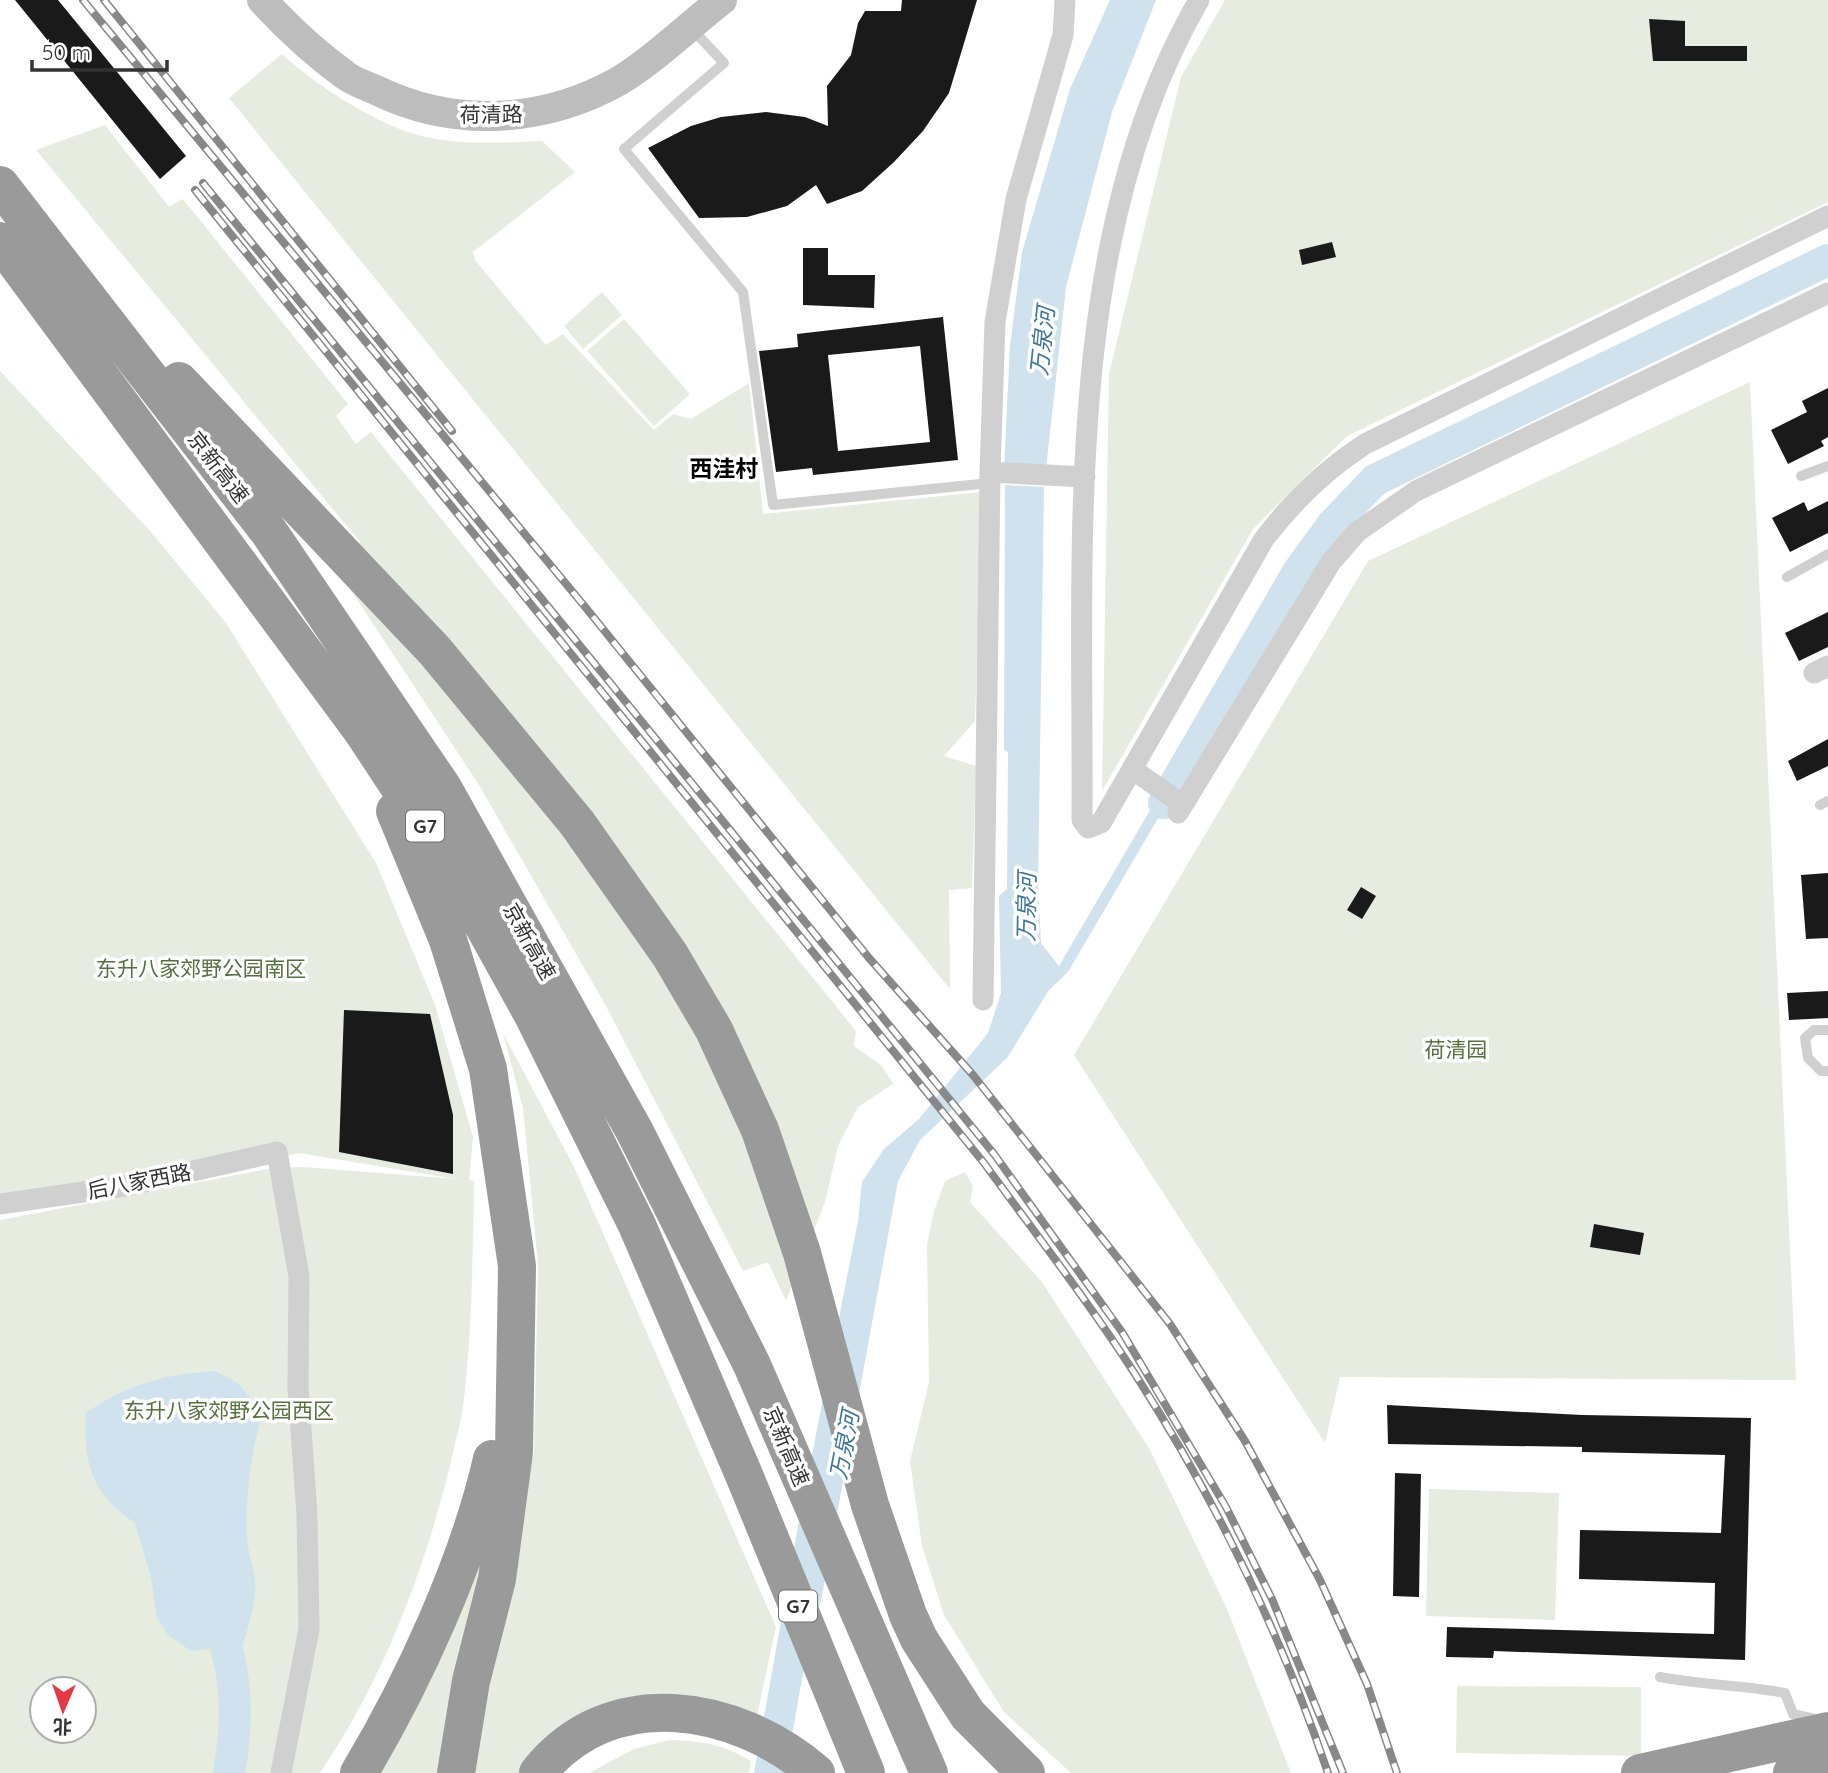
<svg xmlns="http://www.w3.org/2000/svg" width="1828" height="1773" font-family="Quicksand,'Noto Sans SC',sans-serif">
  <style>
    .green { fill: #e6ecdf; fill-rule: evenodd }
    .water { fill: #cfe2ee }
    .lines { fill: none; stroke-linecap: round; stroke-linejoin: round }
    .river { stroke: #cfe2ee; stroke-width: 32 }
    .building { fill: #1a1a1a; fill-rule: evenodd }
    .lane { stroke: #d0d0d0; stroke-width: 10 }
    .street { stroke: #d0d0d0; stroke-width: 21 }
    .secondary { stroke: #bdbdbd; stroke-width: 30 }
    .highway { stroke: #9a9a9a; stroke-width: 38 }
    .rail-casing { stroke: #888; stroke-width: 8 }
    .rail { stroke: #fff; stroke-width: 5; stroke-dasharray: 16; stroke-linecap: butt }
    .labels { text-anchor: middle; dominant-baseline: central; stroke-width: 7; stroke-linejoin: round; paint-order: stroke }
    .shield { fill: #fff; stroke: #707070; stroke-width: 2 }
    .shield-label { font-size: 19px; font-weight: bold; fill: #333 }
    .street-label { font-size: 21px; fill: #333; stroke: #fff }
    .park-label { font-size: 21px; fill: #56703f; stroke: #fff }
    .water-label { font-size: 23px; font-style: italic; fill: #3f7597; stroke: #fff }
    .neighbourhood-label { font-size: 23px; font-weight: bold; fill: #000; stroke: #fff }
  </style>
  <rect width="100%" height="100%" fill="#fff"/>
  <path class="green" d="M1225 0H1828V202L1347 436 1253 529 1102 791 1109 374 1181 77Z
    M282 54C311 82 375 123 414 134 455 146 500 143 542 141L575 172 473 252 475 260 546 345 563 334 654 430 673 414 691 419 749 383 763 514 982 492 975 721 944 756 976 766 972 888 949 890 950 989 229 98Z
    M105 125 169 207 183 199 348 404 336 416 356 444 371 432 856 1031 854 1046 882 1066 893 1084 858 1107 838 1146 825 1202 786 1301 768 1262 743 1271 606 1006 479 785 343 578 360 542 36 150Z
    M602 292 622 315 583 349 564 326Z
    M624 319 690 394 654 426 587 351Z
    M0 371 152 533 226 623 376 863 435 1005 473 1137 469 1180 474 1181C473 1254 472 1327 464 1399 462 1420 455 1441 451 1461 425 1570 383 1680 320 1773H0V1220L273 1168 303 1167 456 1179 299 1153 0 1214ZM42 1689H84V1731H42Z
    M1750 382 1796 1380 1340 1377 1325 1443 1074 1055 1368 561Z
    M503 1033 574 1167 776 1627 755 1725 701 1702 521 1773H371L444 1642 534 1454 538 1264 523 1108Z
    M965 1172 973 1186 970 1202 1042 1282 1150 1450 1227 1609 1291 1773H1071L1004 1712 944 1615 922 1546 910 1461 929 1382 927 1245 934 1211 945 1181Z
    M1429 1489 1559 1493 1555 1620 1426 1616Z
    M1457 1686 1641 1687V1756L1456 1753Z
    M669 1740C701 1741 723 1744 751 1761L749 1773H589L634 1749Z"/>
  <path class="water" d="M1110 0H1156L1112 112 1066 287 1046 469 1004 468 1010 346 1022 252 1070 89Z
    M1005 485 1044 487 1038 887 1041 943 1059 966 1177 764 1187 769 1068 972 1049 990 1007 1058 920 1140 898 1181 823 1591 803 1674 785 1773H754L799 1521 858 1221 862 1182 884 1149 919 1119 988 1033 1001 993 999 896 1007 889 1008 752 1004 750Z
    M215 1371 238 1383 262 1413C251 1454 245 1495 247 1537 248 1552 253 1566 255 1580 257 1602 249 1623 243 1644L191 1651 168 1635 157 1618 151 1578 135 1523C92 1495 83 1463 86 1413 129 1383 163 1375 215 1371Z"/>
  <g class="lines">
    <path class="river" d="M1164 803 1298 572 1333 524 1375 480 1828 260
      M226 1646C238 1693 237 1726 229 1773"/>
  </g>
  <path class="building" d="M15 0H58L186 156 160 179Z
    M902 0H977L949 93 923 131 894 162 862 191 827 204 816 185 787 206 747 217 699 218 648 148 691 126 721 117 766 112 805 117 828 126 827 86 851 55 858 23 865 11H901Z
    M1649 19 1685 21V46H1747V61H1653Z
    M1332 242 1336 257 1302 265 1299 250Z
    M803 248H828V275H875L874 308 803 305Z
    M943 317 958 460 813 475 812 468 776 472 759 351 798 347 797 334ZM920 346 930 442 838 451 828 355Z
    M1828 388V437L1821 441 1824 446 1788 464 1771 430 1807 412 1802 401Z
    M1828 501V533L1790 552 1772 518 1804 502 1808 511Z
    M1828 612V647L1799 661 1785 633Z
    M1828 739V766L1797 781 1788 761Z
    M1828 873V938L1806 939 1801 875Z
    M1361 887 1376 896 1362 919 1347 910Z
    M1828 991V1018L1789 1020 1787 993Z
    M344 1010 430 1014 453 1115V1174L339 1152Z
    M1594 1224 1644 1233 1640 1255 1590 1247Z
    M1387 1405 1582 1415 1751 1418 1745 1660 1494 1651 1493 1658 1446 1657 1447 1627 1714 1634 1715 1583 1579 1579 1580 1530 1721 1533 1725 1455 1582 1452V1447L1388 1444Z
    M1395 1473 1421 1474 1419 1597 1393 1596Z"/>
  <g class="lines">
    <path class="lane" d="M691 28 724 63 624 149 743 292 773 505 990 483
      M1801 476 1828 466
      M1787 577 1828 554
      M1820 805 1828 801
      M1828 1030H1814L1805 1038 1808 1058 1821 1071H1828
      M1660 1677C1701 1685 1743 1685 1785 1693L1793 1714 1815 1719"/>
    <path class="street" d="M1199 0C1060 240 1084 552 1082 820L1088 828 1101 823 1264 539C1293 501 1325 470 1365 444L1828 216
      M990 472 1085 477
      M1814 673 1828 666
      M1132 769 1183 805
      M1178 813 1331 562 1357 532 1416 491 1828 293
      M983 1000 990 472 995 322 1016 199 1063 35 1065 0
      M0 1204 131 1185 277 1152 299 1276 298 1387 307 1515 309 1629 281 1773"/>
    <path class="secondary" d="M262 0C286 26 316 54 345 75 354 82 367 86 378 91 455 128 543 123 617 82 649 64 691 24 722 0"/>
    <path class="highway" d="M0 185 269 532 443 788 635 1132 752 1365 929 1773
      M0 241 363 732 446 858 534 1017 637 1225 744 1475 866 1773
      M179 381 435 651 577 823 670 955 714 1030 760 1130 802 1253 870 1505 908 1615 919 1639 968 1715 1026 1773
      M395 811 448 940 488 1069 517 1266 514 1452 497 1579 471 1681 456 1773
      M359 1773C413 1683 469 1561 492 1459
      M538 1773C610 1682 736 1704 816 1773
      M1640 1773 1828 1731
      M1792 1773 1828 1765"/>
    <defs>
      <path id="rail" d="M83 0 586 608 869 958 973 1075 1170 1324 1245 1441 1320 1580 1367 1684 1397 1773
        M104 0 452 431
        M203 183 994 1154 1122 1332 1226 1507 1272 1599 1343 1773
        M195 190 984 1163C1035 1233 1088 1301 1135 1374 1214 1497 1281 1634 1328 1773"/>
    </defs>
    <use href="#rail" class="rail-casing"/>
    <use href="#rail" class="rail"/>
  </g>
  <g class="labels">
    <g class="shield">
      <rect x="406" y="810.5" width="38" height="31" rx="5"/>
      <rect x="779" y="1590.5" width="38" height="31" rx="5"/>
    </g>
    <g class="shield-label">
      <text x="425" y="826">G7</text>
      <text x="798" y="1606">G7</text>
    </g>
    <g class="street-label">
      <text transform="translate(491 114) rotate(-1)">荷清路</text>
      <text transform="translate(219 467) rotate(52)">京新高速</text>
      <text transform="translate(530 941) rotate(61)">京新高速</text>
      <text transform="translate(139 1181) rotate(-11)">后八家西路</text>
      <text transform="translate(787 1446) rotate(67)">京新高速</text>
    </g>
    <g class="park-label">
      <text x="201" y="968">东升八家郊野公园南区</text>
      <text x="1456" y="1049">荷清园</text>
      <text x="229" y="1410">东升八家郊野公园西区</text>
    </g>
    <g class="water-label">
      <text transform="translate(1042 341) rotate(-84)">万泉河</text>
      <text transform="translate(1026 907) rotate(-89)">万泉河</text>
      <text transform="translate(844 1445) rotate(-79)">万泉河</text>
    </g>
    <g class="neighbourhood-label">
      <text x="724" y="468">西洼村</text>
    </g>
  </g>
  <g transform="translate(63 1710) rotate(182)"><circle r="33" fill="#ffffff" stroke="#adadad" stroke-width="2"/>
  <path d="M0-5L12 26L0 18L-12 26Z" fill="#e63946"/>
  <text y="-10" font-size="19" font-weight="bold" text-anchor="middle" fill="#333333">北</text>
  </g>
  <path d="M32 60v10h135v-10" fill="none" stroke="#333333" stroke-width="3.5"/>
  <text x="42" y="60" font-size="21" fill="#333333" stroke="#ffffff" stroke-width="5" paint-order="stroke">50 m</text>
</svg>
